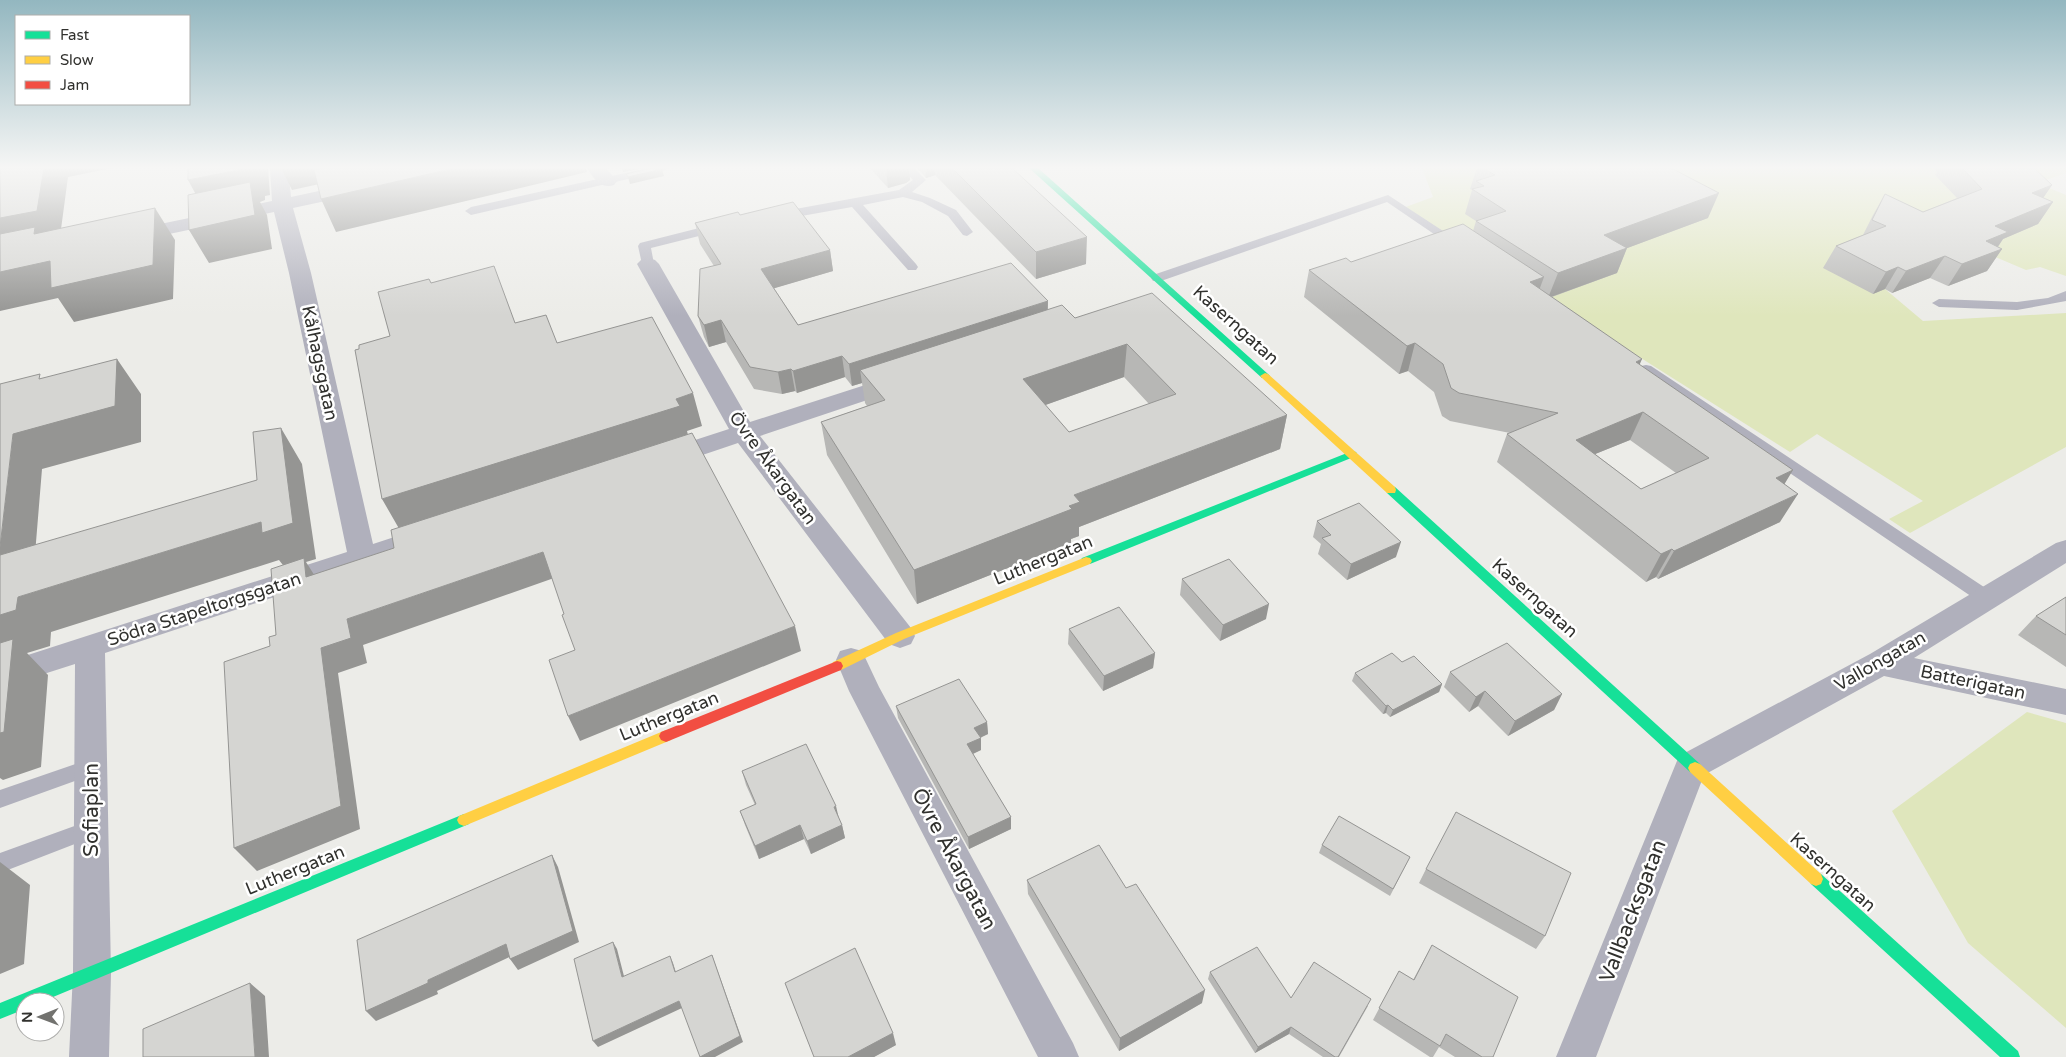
<svg xmlns="http://www.w3.org/2000/svg" width="2066" height="1057" font-family="'Varela Round',sans-serif">
  <style>
    .green { fill: #dfe6bc }
    .lines { fill: none; stroke-linecap: round; stroke-linejoin: round }
    .lane { fill: #b0b0bc; fill-rule: evenodd }
    .street { fill: #b0b0bc; fill-rule: evenodd }
    .fast { fill: #16e098; fill-rule: evenodd }
    .slow { fill: #ffcf43; fill-rule: evenodd }
    .jam { fill: #f24e42; fill-rule: evenodd }
    .wall { fill: #b7b7b5; fill-rule: evenodd }
    .shaded-wall { fill: #959593 }
    .building { fill: #d5d5d2; stroke: #959593; fill-rule: evenodd }
    .labels { text-anchor: middle; dominant-baseline: central; stroke-width: 5; stroke-linejoin: round; paint-order: stroke }
    .street-label { font-size: 18px; fill: #31312e; stroke: #fff }
    .near-street-label { font-size: 21px; fill: #31312e; stroke: #fff }
  </style>
  <rect width="100%" height="100%" fill="#ecece8"/>
  <path class="green" d="M1422 168H2066V173L2037 183 2066 195V276L2040 267 2026 270 1993 256 1981 248 2038 224 1885 289 1923 321 2066 313V447L1910 533 1889 519 1923 501 1817 434 1790 452 1403 208 1433 197Z
    M2027 712 2066 723V1028L1968 943 1892 811Z"/>
  <g class="lines">
    <path class="lane" d="M648 168H669L663 171 471 215 465 211 471 207Z
      M902 168H914L926 180 912 192 930 198 956 210 973 232 967 236 963 235 948 216 922 202 903 197 863 205 916 264 918 267 916 270H908L852 207 779 220 773 216 779 212 899 190 913 180Z
      M1388 195 1463 244 1457 248 1453 247 1387 202 1161 281H1153L1151 278 1153 275Z
      M719 223 725 227 723 230 651 248 654 264 648 268 642 264 638 246 640 243Z
      M2066 291V301L2017 310 1939 307 1932 303 1939 299 2017 302 2048 298Z
      M1646 365 1651 366 1993 593 1996 598 1993 603 1987 604 1981 603 1641 372 1639 369 1641 366Z
      M90 759 97 761 100 767 97 773 0 808V790Z
      M91 820 98 823 101 829 98 835 0 873V853Z"/>
    <path class="street" d="M270 168H288L291 197 356 183 363 185 366 189 363 193 293 208 311 273 373 544 431 525 441 528 445 535 441 542 105 653 111 973 109 1057H69L73 973 75 664 0 688V664L347 552 289 273 274 212 131 242 124 240 121 236 124 232 131 230 272 201Z
      M587 168H606L617 181 614 185C600 189 594 179 587 168Z
      M648 258 655 260 659 264 750 422 890 377 898 375 906 377 910 382 906 387 760 436 911 628 915 636 911 644 900 648 889 644 738 443 664 468 655 465 651 459 655 453 729 429 637 264 641 260Z
      M2066 540V563L1914 658 2066 689V715L1884 676 1704 775 1596 1057H1556L1679 756 1870 654 2056 543Z
      M851 648 862 651 879 687 1073 1043 1079 1057H1038L849 691 836 660 840 651Z"/>
    <path class="fast" d="M1029 168H1038L1268 374 1270 376 1268 378H1262Z
      M1352 451 1356 452 1357 454 1356 456 1090 564H1082L1080 561 1082 558Z
      M1391 486 1395 487 1700 764 1702 768 1700 772 1695 774 1690 772 1387 493 1386 490 1387 487Z
      M464 814 469 816 471 820 469 824 41 1002H25V1009L0 1019V1003Z
      M1816 872 1821 874 2018 1051 2020 1057H2000L1811 884 1809 879 1811 874Z"/>
    <path class="slow" d="M1265 373 1268 374 1395 487 1396 490 1395 493H1387L1262 378 1260 376Z
      M1086 557 1090 558 1092 561 1090 564 904 639 841 670 837 671 833 670 831 666 833 662 896 633Z
      M666 730 671 732 673 736 671 740 469 824 464 826 459 824 457 820 459 816Z
      M1695 762 1700 764 1821 874 1823 879 1821 884 1816 886 1811 884 1690 772 1688 768 1690 764Z"/>
    <path class="jam" d="M837 661 841 662 843 666 841 670 671 740 666 742 661 740 659 736 661 732Z"/>
  </g>
  <path class="wall" d="M870 168H909L910 180 906 183 888 188Z
    M917 168H1012L1086 264 1036 279 935 175 926 178Z
    M1477 168H1671L1708 218 1627 248 1617 273 1552 297 1640 365 1785 484 1780 522 1658 579 1656 577 1646 582 1497 462 1507 434 1510 433 1450 421 1442 416 1434 392 1408 371 1399 374 1304 297 1309 270 1351 262 1473 231 1476 221 1465 214 1472 190 1470 189ZM1630 440 1676 473 1641 489 1595 454Z
    M1936 168H2034L2052 185 2043 198 2053 202 2038 224 2003 239 1998 247 2002 249 1987 271 1948 286 1930 278 1892 293 1885 289 1873 294 1823 268 1836 246 1863 235 1873 215 1885 194 1923 212 1957 198 1935 175 1937 172 1935 169Z
    M740 215 830 250 833 271 774 288 798 325 1048 301V310L1075 318 1287 415 1280 449 1079 527V536L1071 539V543L917 604 827 455 821 422 867 406 865 403 862 383 852 386 845 377 797 393 795 391 782 394 754 389 726 342 709 347 704 337 698 316 714 266 700 244 695 223ZM1124 377 1149 404 1069 432 1045 405Z
    M1317 521 1396 557 1347 580 1318 554 1321 544 1313 537Z
    M1182 579 1266 619 1220 641 1180 595Z
    M2066 597V667L2018 635 2036 616Z
    M1069 629 1155 653 1153 668 1103 691 1068 644Z
    M1402 662 1442 684 1439 692 1390 717 1386 713 1383 714 1352 681 1355 673Z
    M1450 672 1562 694 1554 710 1508 736 1478 706 1469 712 1444 687Z
    M896 706 987 722 988 734 980 738 981 750 973 754 1011 817V829L969 849 898 718Z
    M742 771 839 819 842 825 845 838 811 854 804 839 759 859 745 825 740 811 755 805 746 785Z
    M1322 845 1410 857 1390 896 1319 853Z
    M1426 869 1545 936 1536 949 1419 883Z
    M1027 880 1126 888 1202 1003 1119 1051 1028 894Z
    M1432 945 1493 1057H1455L1439 1047 1433 1057H1430L1373 1020 1399 971 1413 980Z
    M1210 972 1291 998 1368 1006 1339 1057H1323L1289 1034 1255 1053 1208 979Z
    M785 983 896 1045 874 1057H814Z"/>
  <path class="shaded-wall" d="M44 168H112L68 177 59 244 0 256V218Z
    M249 168H268L270 195 265 196V200L260 202 267 215 272 249 209 263 189 230 206 213 188 180Z
    M281 168H419L324 183 292 190Z
    M455 168H586L587 172 336 232 321 199Z
    M622 168H645L623 172Z
    M886 168H909L910 180 906 183 888 188Z
    M925 168H935V175L926 178Z
    M662 169 664 176 630 184 628 177Z
    M2052 185 2037 207 2032 193Z
    M1719 193 1708 218 1606 256 1627 248 1617 273 1548 298 1558 273 1604 235Z
    M2053 202 2038 224 2003 239 1994 252 2002 249 1987 271 1948 286 1962 264 1995 226Z
    M155 208 175 240 173 299 74 322 58 298 0 311V272Z
    M1087 237 1086 264 1036 279V252Z
    M830 250 833 271 765 291 761 269Z
    M1945 256 1930 278 1892 293 1906 271Z
    M1898 267 1885 289 1873 294 1886 272Z
    M1544 277 1534 304 1530 282Z
    M1048 301 1047 322 860 370 862 383 852 386 849 364Z
    M721 320 726 342 709 347 704 325Z
    M1415 343 1408 371 1399 374 1407 346Z
    M1127 344 1124 377 1023 413V379Z
    M842 356 845 377 797 393 793 371Z
    M117 359 141 394V442L42 469 32 591 0 556V547L13 434Z
    M1642 359 1630 387 1636 362Z
    M791 369 795 391 782 394 778 372Z
    M693 393 702 426 687 431 689 439 401 532 382 499Z
    M1643 412 1630 440 1563 467 1576 440Z
    M1287 415 1280 449 1079 527V536L1071 539V543L917 604 914 570 1069 506 1074 495Z
    M281 428 302 464 316 559 306 562 320 584 286 569 279 560 51 632 50 646 27 653 48 675 41 767 3 780 0 778V615L18 597 261 522Z
    M1793 470 1776 498V478Z
    M1798 494 1780 522 1658 579 1674 551Z
    M1401 542 1396 557 1347 580 1351 564Z
    M1672 549 1656 577 1646 582 1661 554Z
    M543 552 554 578 363 645 367 663 338 673 360 829 257 871 234 848 321 648 347 619Z
    M1269 604 1266 619 1220 641 1223 625Z
    M795 626 801 651 580 741 568 716Z
    M1155 653 1153 668 1103 691 1104 676Z
    M1442 684 1439 692 1390 717 1393 710Z
    M1485 691 1478 706 1469 712 1476 697Z
    M1562 694 1554 710 1508 736 1515 721Z
    M1388 705 1386 713 1383 714 1386 706Z
    M987 722 988 734 975 740 974 728Z
    M981 738V750L968 756 967 744Z
    M836 806 839 819 834 807Z
    M1011 817V829L969 849 968 837Z
    M800 825 804 839 759 859 755 846Z
    M842 825 845 838 811 854 807 841Z
    M552 855 558 867 579 942 518 970 510 959Z
    M0 862 30 885 24 964 0 974Z
    M613 942 617 949 626 984 622 977Z
    M506 944 514 955 437 991 438 994 376 1021 366 1011 428 980Z
    M712 955 743 1042 715 1057H700Z
    M670 956 673 963 678 979 675 972Z
    M250 983 265 996 269 1057H255Z
    M1205 990 1202 1003 1119 1051 1120 1038Z
    M679 1001 682 1008 598 1047 593 1041Z
    M1291 1027 1289 1034 1255 1053 1258 1047Z
    M893 1033 896 1045 874 1057H848Z"/>
  <path class="building" d="M0 168H44L37 211 0 218Z
    M188 168H249L188 180Z
    M323 168H455L321 199 314 170Z
    M651 168H662V169L628 177 626 174Z
    M952 168H1012L1087 237 1036 252Z
    M1483 168H1671L1719 193 1604 235 1627 248 1558 273 1476 221 1506 211 1472 189 1484 186 1476 181 1495 175Z
    M1962 168H2034L2052 185 2032 193 2053 202 1995 226 2008 232 1986 241 2002 249 1962 264 1945 256 1906 271 1898 267 1886 272 1836 246 1886 226 1872 220 1885 194 1923 212 1982 189Z
    M250 182 255 215 189 230 188 195Z
    M793 202 830 250 761 269 798 325 1011 263 1048 301 849 364 842 356 793 371 791 369 778 372 750 367 721 320 704 325 698 316 700 269 721 264 695 223 738 212 740 215Z
    M155 208 153 265 51 288 50 261 0 272V234L35 227 34 234Z
    M1463 224 1544 277 1530 282 1642 359 1636 362 1793 470 1776 478 1798 494 1674 551 1672 549 1661 554 1507 434 1558 413 1459 393 1451 388 1443 364 1415 343 1407 346 1309 270 1346 258 1351 262ZM1643 412 1709 458 1641 489 1576 440Z
    M494 266 515 323 546 315 557 343 652 317 693 393 676 399 680 406 382 499 355 350 359 349V345L390 336 378 292 429 279 431 283Z
    M1152 293 1287 415 1074 495 1080 502 1069 506 1072 509 914 570 821 422 885 400 860 370 1062 305 1075 318ZM1127 344 1176 394 1069 432 1023 379Z
    M117 359 115 406 13 434 0 547V384L40 374 39 379Z
    M281 428 293 523 262 533 261 522 18 597 16 610 0 615V555L257 480 253 432Z
    M692 433 795 626 568 716 549 660 575 650 562 615 564 614 543 552 347 619 351 638 321 648 341 806 234 848 224 662 270 646 269 637 276 635 271 569 304 558 306 577 394 548 391 530Z
    M1359 503 1401 542 1351 564 1322 538 1331 535 1317 521Z
    M1229 559 1269 604 1223 625 1182 579Z
    M2066 597V635L2036 616Z
    M1119 607 1155 653 1104 676 1069 629Z
    M13 639 4 732 0 733V643Z
    M1507 643 1562 694 1515 721 1485 691 1476 697 1450 672Z
    M1392 653 1402 662 1414 656 1442 684 1393 710 1388 705 1386 706 1355 673Z
    M959 679 987 722 974 728 981 738 967 744 1011 817 968 837 896 706Z
    M806 744 836 806 834 807 842 825 807 841 800 825 755 846 740 811 756 804 742 771Z
    M1456 812 1571 873 1545 936 1426 869Z
    M1339 816 1410 857 1393 889 1322 845Z
    M1099 845 1126 888 1136 884 1205 990 1120 1038 1027 880Z
    M552 855 573 931 510 959 506 944 428 980V983L366 1011 357 940Z
    M613 942 622 977 670 956 675 972 712 955 740 1036 700 1057 679 1001 593 1041 574 959Z
    M1432 945 1518 997 1493 1057H1482L1446 1034 1440 1046 1379 1008 1399 971 1414 980Z
    M1257 947 1291 998 1314 962 1371 999 1338 1057H1335L1291 1027 1258 1047 1210 972Z
    M855 948 893 1033 848 1057H814L785 983Z
    M250 983 255 1057H143V1029Z"/>
  <linearGradient id="sky" x2="0" y2="1"><stop stop-color="#93b7c0"/><stop offset="0.53" stop-color="#f6f6f5"/><stop offset="1" stop-color="#f6f6f5" stop-opacity="0"/></linearGradient>
  <rect width="2066" height="316" fill="url(#sky)"/>
  <g class="labels">
    <g class="street-label">
      <text transform="translate(1236 325) rotate(42)">Kaserngatan</text>
      <text transform="translate(320 363) rotate(78)">Kålhagsgatan</text>
      <text transform="translate(773 468) rotate(54)">Övre Åkargatan</text>
      <text transform="translate(1043 560) rotate(-22)">Luthergatan</text>
      <text transform="translate(1535 598) rotate(42)">Kaserngatan</text>
      <text transform="translate(204 609) rotate(-18)">Södra Stapeltorgsgatan</text>
      <text transform="translate(1880 661) rotate(-30)">Vallongatan</text>
      <text transform="translate(1973 682) rotate(12)">Batterigatan</text>
      <text transform="translate(669 716) rotate(-22)">Luthergatan</text>
      <text transform="translate(295 870) rotate(-22)">Luthergatan</text>
      <text transform="translate(1833 872) rotate(42)">Kaserngatan</text>
    </g>
    <g class="near-street-label">
      <text transform="translate(91 810) rotate(-90)">Sofiaplan</text>
      <text transform="translate(954 859) rotate(62)">Övre Åkargatan</text>
      <text transform="translate(1633 911) rotate(-69)">Vallbacksgatan</text>
    </g>
  </g>
  <rect x="15" y="15" width="175" height="90" fill="#ffffff" stroke="#adadab"/>
  <rect x="25" y="31" width="25" height="8" fill="#16e098" stroke="#adadab"/>
  <text x="60" y="40" font-size="15" fill="#31312e">Fast</text>
  <rect x="25" y="56" width="25" height="8" fill="#ffcf43" stroke="#adadab"/>
  <text x="60" y="65" font-size="15" fill="#31312e">Slow</text>
  <rect x="25" y="81" width="25" height="8" fill="#f24e42" stroke="#adadab"/>
  <text x="60" y="90" font-size="15" fill="#31312e">Jam</text>
  <g transform="translate(40 1017) rotate(269)"><circle r="24" fill="#ffffff" stroke="#adadab"/>
  <path d="M0-4L9 19L0 12L-9 19Z" fill="#72726f"/>
  <text y="-8" font-size="14" font-weight="bold" text-anchor="middle" fill="#31312e">N</text>
  </g>
</svg>
